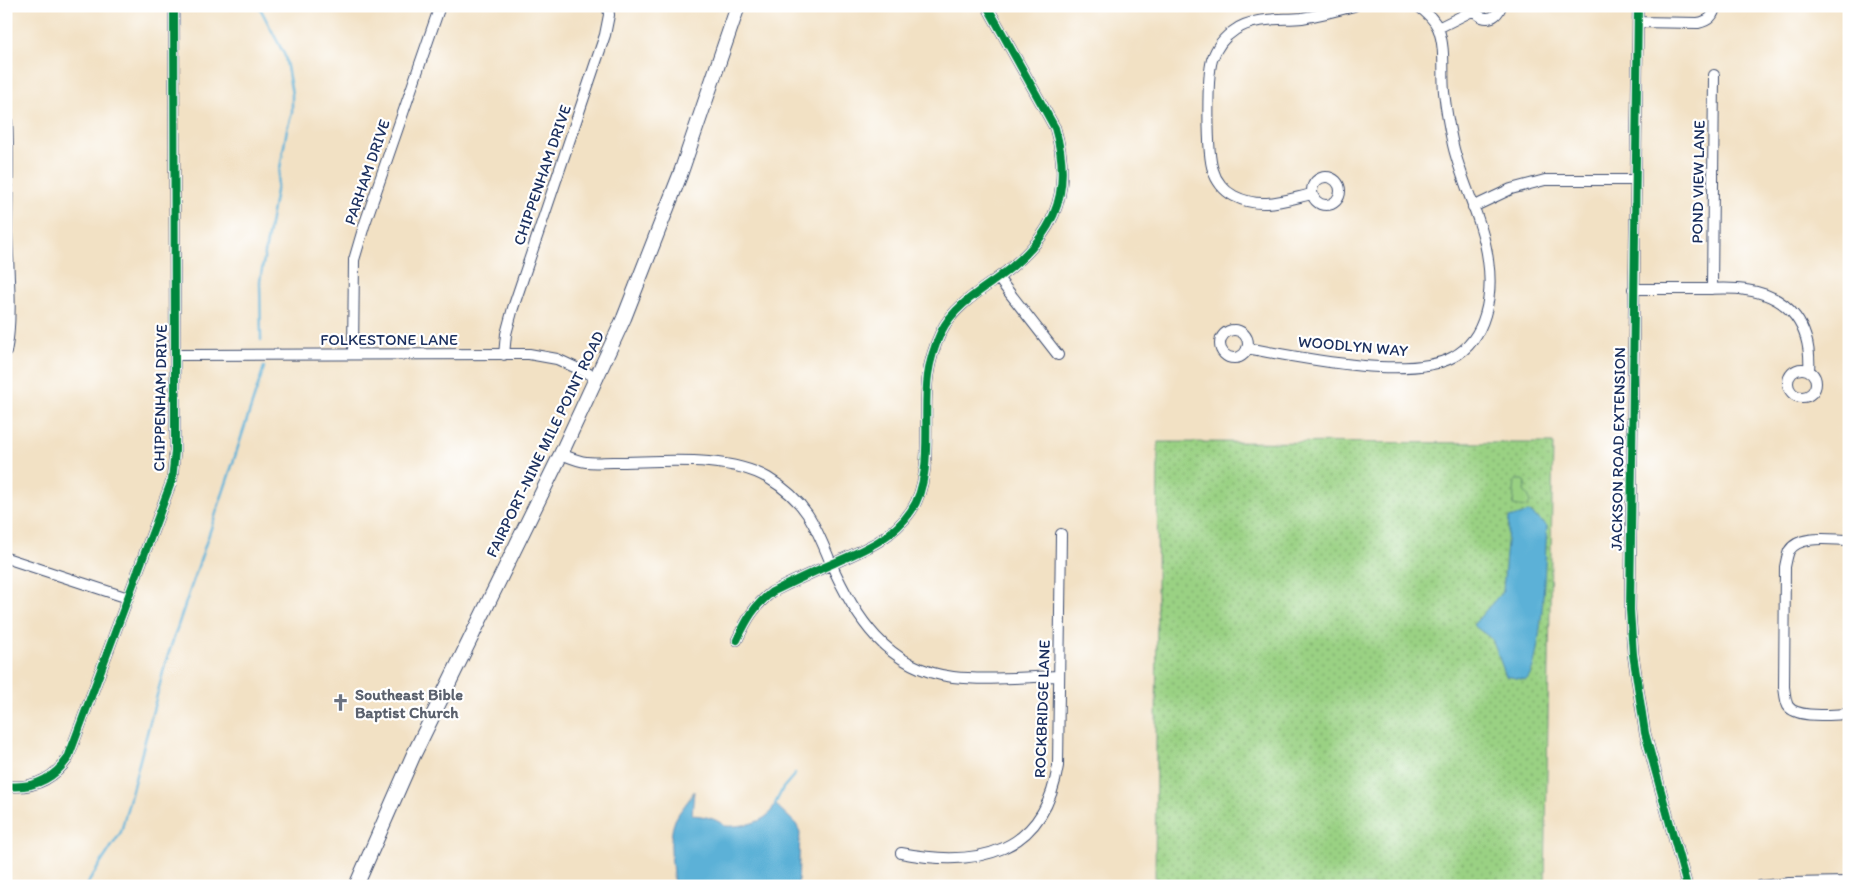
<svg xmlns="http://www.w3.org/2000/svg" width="1855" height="892" font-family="Itim,sans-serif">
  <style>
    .grass { fill: url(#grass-dots); stroke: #5a8070 }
    .pitch { fill: #9ad183; stroke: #5a8070 }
    .water { fill: #5bb1d7; stroke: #3b709a }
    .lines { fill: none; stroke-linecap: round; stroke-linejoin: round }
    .stream { stroke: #5bb1d7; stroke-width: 2.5 }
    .minor-casing { stroke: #3b4a6d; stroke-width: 12 }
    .major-casing { stroke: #3b4a6d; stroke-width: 16 }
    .minor { stroke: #fff; stroke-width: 10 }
    .major { stroke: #fff; stroke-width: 14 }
    .cycleway-casing { stroke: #fff; stroke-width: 11 }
    .cycleway { stroke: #00873e; stroke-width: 8 }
    .labels { text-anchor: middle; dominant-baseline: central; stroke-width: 4.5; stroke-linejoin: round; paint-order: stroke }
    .street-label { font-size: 16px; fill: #1b2f5e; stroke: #fff }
    .worship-label { font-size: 16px; font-weight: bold; fill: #5b616d; stroke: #fff; text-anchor: start }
  </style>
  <defs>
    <pattern id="grass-dots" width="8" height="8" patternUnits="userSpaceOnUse" patternTransform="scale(1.25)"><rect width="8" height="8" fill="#9ad183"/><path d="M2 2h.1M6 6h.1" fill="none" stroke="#7daa6e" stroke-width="1.8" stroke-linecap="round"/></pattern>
  </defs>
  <rect width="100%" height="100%" fill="#fff"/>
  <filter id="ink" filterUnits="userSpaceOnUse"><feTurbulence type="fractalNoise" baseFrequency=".02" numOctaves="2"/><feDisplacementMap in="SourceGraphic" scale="10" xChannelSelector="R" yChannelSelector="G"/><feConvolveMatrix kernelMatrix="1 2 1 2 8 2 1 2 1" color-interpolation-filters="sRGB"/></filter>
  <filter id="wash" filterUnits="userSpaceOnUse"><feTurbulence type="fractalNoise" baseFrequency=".0096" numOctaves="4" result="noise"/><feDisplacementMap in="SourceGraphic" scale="20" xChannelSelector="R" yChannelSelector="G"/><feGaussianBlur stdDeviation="1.12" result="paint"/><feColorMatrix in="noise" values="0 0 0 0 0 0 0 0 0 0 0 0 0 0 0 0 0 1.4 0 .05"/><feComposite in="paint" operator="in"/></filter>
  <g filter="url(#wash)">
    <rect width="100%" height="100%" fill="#f2e1c4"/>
    <path class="grass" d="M1158 442 1553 443 1545 886H1155Z"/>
    <path class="pitch" d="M1515 480H1523L1526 482 1524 491 1529 497 1530 504 1525 507 1513 505Z"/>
    <path class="water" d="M1530 512 1547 526C1545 553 1543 666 1526 680L1506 676 1492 639 1473 625 1503 591 1509 518Z
      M694 791 692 815C704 816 716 818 725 826 738 827 759 824 769 814 771 812 773 807 775 804L796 824 800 832 798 886H674C673 866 667 839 675 820 680 809 689 802 694 791Z"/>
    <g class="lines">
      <path class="stream" d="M259 6 285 56 292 94V113L287 129 260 281 261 340
        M775 804 783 788 795 774
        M86 886 121 832 166 661 228 478 264 367"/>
    </g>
  </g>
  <g filter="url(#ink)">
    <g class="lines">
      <defs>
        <path id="minor" d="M1473 6C1478 22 1496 22 1501 6
          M1638 6 1630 610 1633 654 1645 733 1687 886
          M1638 22 1698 23C1708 21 1714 17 1715 6
          M1438 28 1474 10
          M6 105C10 147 7 190 7 232 8 269 13 317 6 352
          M1312 191a14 14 0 1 1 28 0a14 14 0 1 1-28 0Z
          M1312 194C1285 200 1261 210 1234 196 1224 191 1216 181 1213 170 1207 154 1207 77 1212 60 1216 48 1224 37 1235 30 1253 17 1280 20 1302 18 1319 15 1336 11 1354 6
          M1473 207 1511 189 1545 180H1635
          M998 278 1058 355
          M1633 289C1655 289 1677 289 1699 289 1715 289 1731 287 1746 290 1791 296 1812 328 1809 371
          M1712 289 1714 75
          M1220 344a14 14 0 1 1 28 0a14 14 0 1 1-28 0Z
          M1247 348C1296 357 1410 381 1453 357 1487 339 1493 294 1488 260 1483 220 1462 184 1453 145 1449 127 1446 110 1444 92 1442 72 1446 48 1438 28 1434 19 1426 12 1418 6
          M353 354 354 260 364 226 440 6
          M175 355 529 354 557 359 598 378
          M504 355 506 334 513 308 605 35 609 15 608 6
          M1788 383a14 14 0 1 1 28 0a14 14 0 1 1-28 0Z
          M561 454C569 457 578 461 586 462 595 463 604 462 613 462 660 462 727 454 768 478 805 500 815 524 830 561 854 616 887 669 953 677 987 681 1024 677 1058 676
          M1849 540C1832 540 1799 534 1789 551 1787 556 1786 562 1785 567L1784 687C1785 693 1785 700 1788 706 1797 719 1834 714 1849 714
          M6 558 128 598
          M737 640C747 619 754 606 772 592 792 582 813 572 834 563 863 550 892 539 911 511 935 476 922 417 928 375 930 360 935 345 941 332 952 309 975 294 995 280 1051 240 1075 197 1055 128L987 6
          M6 786C33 789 53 780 68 758L172 480 175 451V355L174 6
          M901 853C978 868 1044 854 1058 766L1061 534
          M1760 886 1789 883 1849 882"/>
        <path id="major" d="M356 886 413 756 561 454 624 318 680 175 738 6"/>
      </defs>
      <use href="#minor" class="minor-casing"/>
      <use href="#major" class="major-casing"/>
      <use href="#minor" class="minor"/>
      <use href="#major" class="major"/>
      <defs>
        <path id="cycleway" d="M1638 6 1630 610 1633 654 1645 733 1687 886
          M737 640C747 619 754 606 772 592 792 582 813 572 834 563 863 550 892 539 911 511 935 476 922 417 928 375 930 360 935 345 941 332 952 309 975 294 995 280 1051 240 1075 197 1055 128L987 6
          M6 786C33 789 53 780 68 758L172 480 175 451V355L174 6"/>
      </defs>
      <use href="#cycleway" class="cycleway-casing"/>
      <use href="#cycleway" class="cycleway"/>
    </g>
  </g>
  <defs>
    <symbol id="church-bare" viewBox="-9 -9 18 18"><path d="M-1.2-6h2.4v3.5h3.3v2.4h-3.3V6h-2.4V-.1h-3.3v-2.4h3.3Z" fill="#6b7280" stroke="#fff" stroke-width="2.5" paint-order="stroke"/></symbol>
  </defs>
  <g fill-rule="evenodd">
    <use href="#church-bare" x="328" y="690" width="25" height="25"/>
  </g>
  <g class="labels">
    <g class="street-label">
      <text transform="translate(367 172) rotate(-71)">PARHAM DRIVE</text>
      <text transform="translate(542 175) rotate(-71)">CHIPPENHAM DRIVE</text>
      <text transform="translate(1698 182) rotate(-89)">POND VIEW LANE</text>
      <text x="389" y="339">FOLKESTONE LANE</text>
      <text transform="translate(1353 346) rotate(5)">WOODLYN WAY</text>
      <text transform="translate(160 398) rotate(-89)">CHIPPENHAM DRIVE</text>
      <text transform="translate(545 444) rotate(-64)">FAIRPORT-NINE MILE POINT ROAD</text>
      <text transform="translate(1618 449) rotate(-89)">JACKSON ROAD EXTENSION</text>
      <text transform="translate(1042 709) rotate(-88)">ROCKBRIDGE LANE</text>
    </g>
    <g class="worship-label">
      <text x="355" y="694">Southeast Bible<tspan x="355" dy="18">Baptist Church</tspan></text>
    </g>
  </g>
  <rect width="1855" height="892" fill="none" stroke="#fff" stroke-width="25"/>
</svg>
